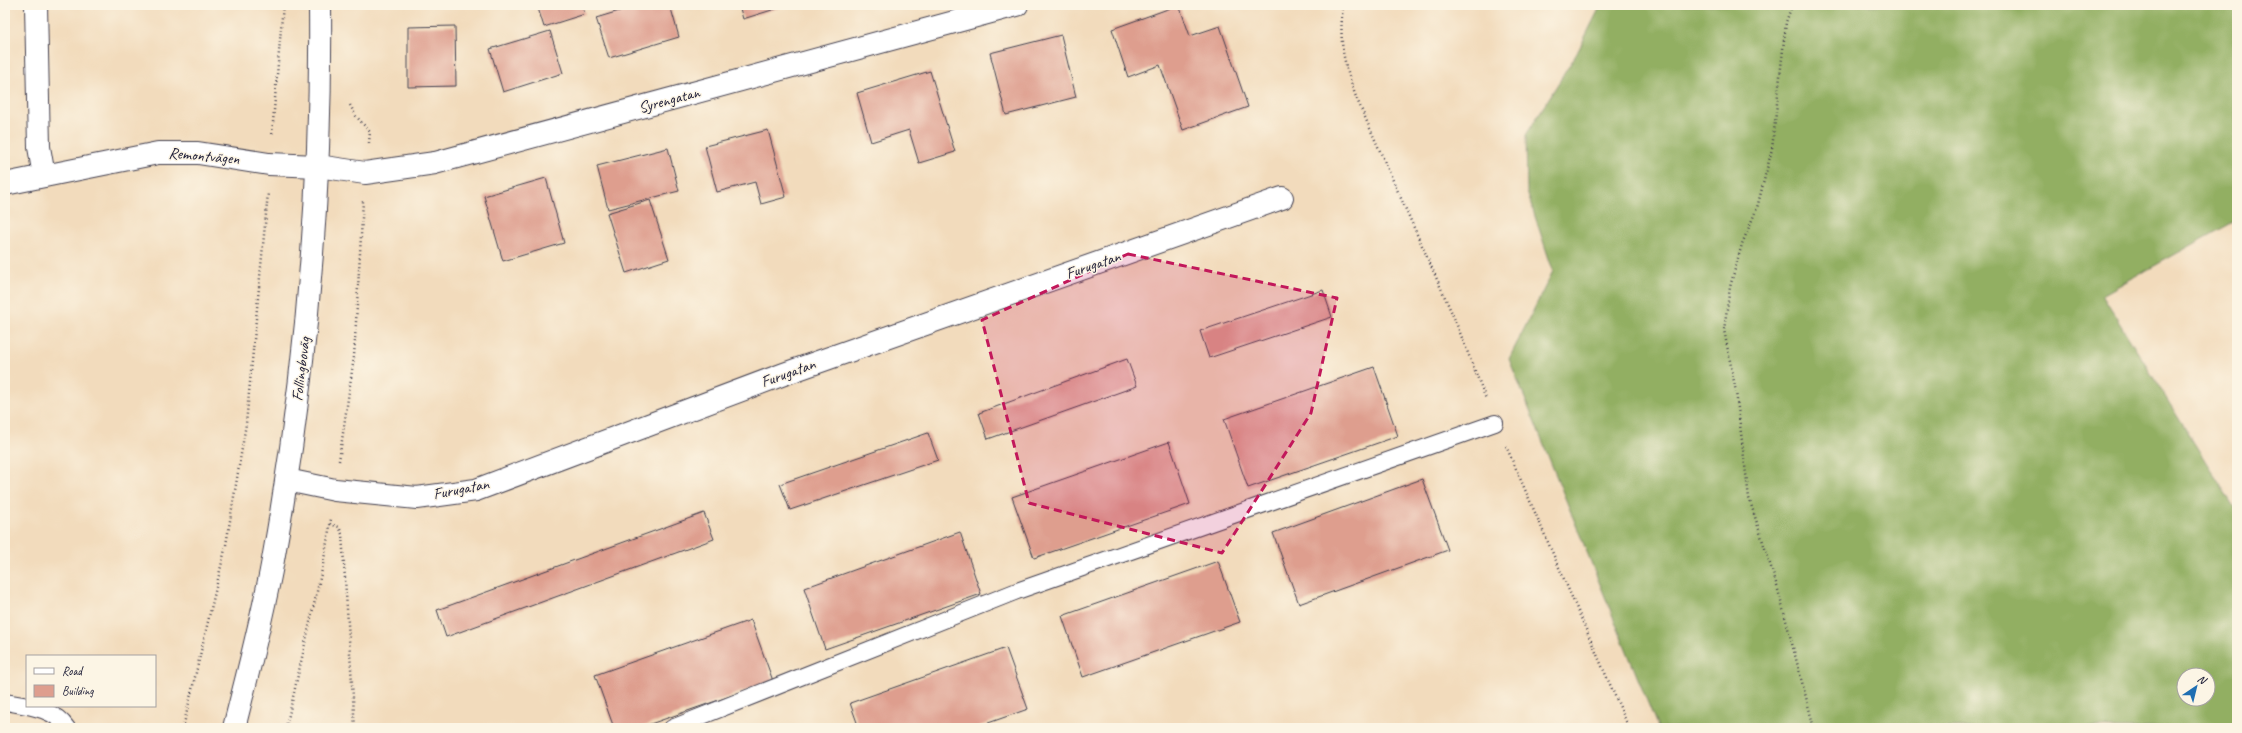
<svg xmlns="http://www.w3.org/2000/svg" width="2242" height="733" font-family="Caveat,sans-serif">
  <style>
    .forest { fill: #92af62; stroke: #5a684e; fill-rule: evenodd }
    .building { fill: #de9e8e }
    .lines { fill: none; stroke-linecap: round; stroke-linejoin: round }
    .service-casing { stroke: #413e4e; stroke-width: 18 }
    .minor-casing { stroke: #413e4e; stroke-width: 24 }
    .secondary-casing { stroke: #413e4e; stroke-width: 24 }
    .path { stroke: #413e4e; stroke-width: 2.5; stroke-dasharray: 1 3; stroke-linecap: butt }
    .service { stroke: #fff; stroke-width: 16 }
    .minor { stroke: #fff; stroke-width: 22 }
    .secondary { stroke: #fff; stroke-width: 22 }
    .marked { fill: #c2185b; fill-opacity: 0.2; stroke: #c2185b; stroke-width: 3; stroke-dasharray: 8 5; stroke-linejoin: round }
    .labels { text-anchor: middle; dominant-baseline: central; stroke-width: 3; stroke-linejoin: round; paint-order: stroke }
    .street-label { font-size: 16px; fill: #22223b; stroke: #fcf5e5 }
  </style>
  <rect width="100%" height="100%" fill="#fcf5e5"/>
  <filter id="ink" filterUnits="userSpaceOnUse"><feTurbulence type="fractalNoise" baseFrequency=".025" numOctaves="2"/><feDisplacementMap in="SourceGraphic" scale="8" xChannelSelector="R" yChannelSelector="G"/><feConvolveMatrix kernelMatrix="1 2 1 2 8 2 1 2 1" color-interpolation-filters="sRGB"/></filter>
  <filter id="wash" filterUnits="userSpaceOnUse"><feTurbulence type="fractalNoise" baseFrequency=".012" numOctaves="4" result="noise"/><feDisplacementMap in="SourceGraphic" scale="16" xChannelSelector="R" yChannelSelector="G"/><feGaussianBlur stdDeviation="0.9" result="paint"/><feColorMatrix in="noise" values="0 0 0 0 0 0 0 0 0 0 0 0 0 0 0 0 0 1.4 0 .05"/><feComposite in="paint" operator="in"/></filter>
  <g filter="url(#wash)">
    <rect width="100%" height="100%" fill="#f2dbbc"/>
    <path class="forest" d="M1601 5H2237V220L2102 295 2237 512V728H1658L1509 359 1553 271 1527 192 1526 135 1577 53ZM2184 675H2208V699H2184Z"/>
    <g id="blocks">
      <path class="building" d="M537 5H582L585 14 544 27Z
        M639 5H670L679 37 609 58 596 18Z
        M739 5H788L743 19Z
        M1179 5 1190 36 1220 26 1248 107 1183 130 1160 65 1128 77 1112 29Z
        M455 26 456 86 408 87V27Z
        M550 31 563 73 503 92 490 49Z
        M1061 35 1076 97 1006 115 990 53Z
        M930 71 955 152 919 163 909 130 871 142 857 93Z
        M768 130 786 197 761 204 755 182 717 192 705 146Z
        M668 148 679 191 608 209 597 166Z
        M546 178 564 243 503 261 484 196Z
        M650 200 669 259 626 273 607 213Z
        M1323 290 1332 317 1209 358 1200 331Z
        M1127 359 1137 386 988 439 979 413Z
        M1374 367 1398 436 1248 488 1224 419Z
        M928 433 938 460 790 510 780 484Z
        M1169 442 1190 504 1034 558 1012 497Z
        M1422 479 1448 550 1299 604 1273 533Z
        M704 513 714 539 446 637 437 610Z
        M960 532 981 594 825 649 804 588Z
        M1218 561 1240 622 1083 677 1062 616Z
        M751 620 773 681 639 728H614L595 675Z
        M1006 648 1028 709 974 728H859L850 703Z"/>
    </g>
  </g>
  <g filter="url(#ink)">
    <use href="#blocks" fill-opacity="0" stroke="#413e4e" stroke-width="1"/>
    <g class="lines">
      <defs>
        <path id="service" d="M5 702C27 706 54 708 67 728
          M672 728 1017 591 1495 423"/>
        <path id="minor" d="M36 5 39 147 44 176
          M5 184 158 153H198L269 164 318 166 365 173 435 163 1017 5
          M287 480 335 490 417 498 476 490 784 374 1282 198"/>
        <path id="secondary" d="M234 728C248 672 263 616 273 560 306 377 322 191 320 5"/>
      </defs>
      <use href="#service" class="service-casing"/>
      <use href="#minor" class="minor-casing"/>
      <use href="#secondary" class="secondary-casing"/>
      <path class="path" d="M1343 5C1339 43 1343 61 1356 97L1455 320 1486 399
        M1792 5 1786 22 1772 149 1757 208 1742 244 1730 287 1724 330 1736 392 1749 498 1777 586 1814 728
        M350 105 356 116 370 132 369 143
        M272 134 283 5
        M1506 446 1629 728
        M339 461 354 357 363 201
        M330 524 339 527 342 534 355 728
        M183 728 226 545 246 424 268 193
        M286 728 323 565 331 519"/>
      <use href="#service" class="service"/>
      <use href="#minor" class="minor"/>
      <use href="#secondary" class="secondary"/>
    </g>
  </g>
  <path class="marked" d="M1128 254 1337 298 1311 413 1222 553 1029 503 982 320Z"/>
  <g class="labels">
    <g class="street-label">
      <text transform="translate(669 100) rotate(-15)">Syrengatan</text>
      <text transform="translate(204 156) rotate(5)">Remontvägen</text>
      <text transform="translate(1093 265) rotate(-19)">Furugatan</text>
      <text transform="translate(301 369) rotate(-83)">Follingboväg</text>
      <text transform="translate(788 373) rotate(-20)">Furugatan</text>
      <text transform="translate(461 489) rotate(-11)">Furugatan</text>
    </g>
  </g>
  <rect width="2242" height="733" fill="none" stroke="#fcf5e5" stroke-width="20"/>
  <rect x="26" y="655" width="130" height="52" fill="#fcf5e5" stroke="#a5a1a1"/>
  <rect x="34" y="668" width="20" height="6" fill="#ffffff" stroke="#a5a1a1"/>
  <text x="62" y="675" font-size="12" fill="#22223b">Road</text>
  <rect x="34" y="685" width="20" height="12" fill="#de9e8e" stroke="#a5a1a1"/>
  <text x="62" y="695" font-size="12" fill="#22223b">Building</text>
  <g transform="translate(2196 687) rotate(35)"><circle r="19" fill="#fcf5e5" stroke="#a5a1a1"/>
  <path d="M0-3L7 15L0 10L-7 15Z" fill="#1f6fb2"/>
  <text y="-6" font-size="11" font-weight="bold" text-anchor="middle" fill="#22223b">N</text>
  </g>
</svg>
